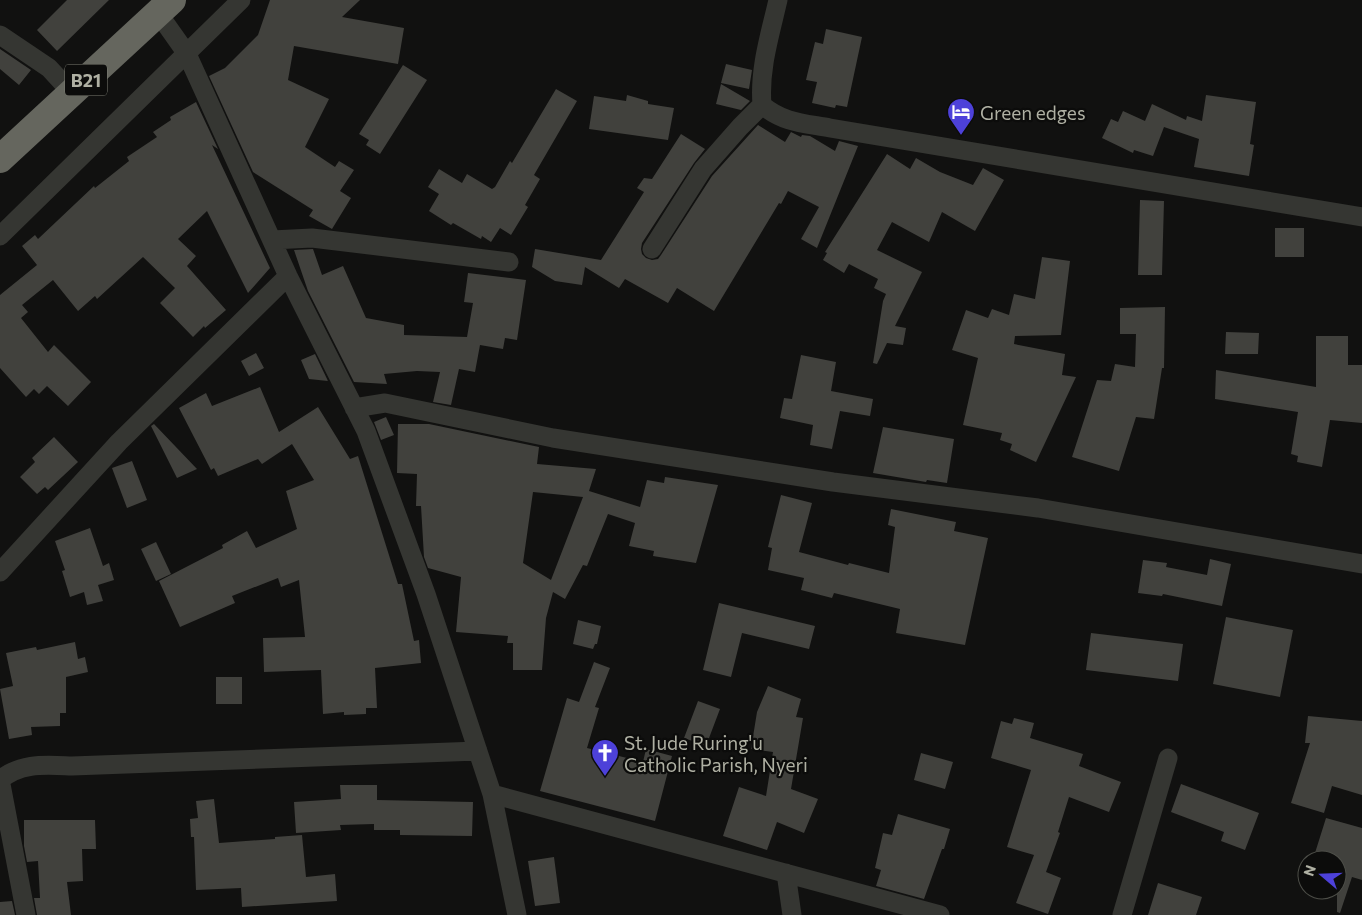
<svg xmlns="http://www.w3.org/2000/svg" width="1362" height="915" font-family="Commissioner,sans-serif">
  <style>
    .building { fill: #41413d; fill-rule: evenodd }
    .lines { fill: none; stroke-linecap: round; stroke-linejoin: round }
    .street { stroke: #353632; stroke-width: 19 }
    .highway { stroke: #65665e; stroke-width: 28 }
    .labels { text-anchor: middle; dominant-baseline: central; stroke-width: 4.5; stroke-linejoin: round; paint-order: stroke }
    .shield { fill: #0c0c0b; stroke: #7e7f75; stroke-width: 1 }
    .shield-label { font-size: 18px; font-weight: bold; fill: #afb0a3 }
    .poi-label { font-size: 19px; fill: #afb0a3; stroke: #0c0c0b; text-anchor: start }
  </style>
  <rect width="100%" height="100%" fill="#111110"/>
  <path class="building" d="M67 0H109L57 51 37 30Z
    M270 0H360L342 17 404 28 398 64 294 46 288 80 329 99 305 147 335 167 339 161 354 170 340 191 351 198 332 229 309 216 313 210 253 172 209 76 225 68 258 35Z
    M826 29 862 37 847 107 836 105 835 108 812 103 817 82 806 80 815 42 823 44Z
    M0 49 31 70 19 85 0 69Z
    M726 64 752 70 749 89 721 83Z
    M403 65 427 80 380 154 366 145 369 140 359 134Z
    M721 84 750 101 741 110 716 104Z
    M556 89 577 101 534 175 540 179 525 205 528 207 511 235 500 228 491 242 482 236 481 239 453 223 451 225 429 211 439 194 428 187 439 169 462 183 467 174 492 189 495 187 510 161 512 163Z
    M627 95 648 101V104L674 108 668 140 589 129 594 96 626 101Z
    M1206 95 1256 102 1250 144 1254 145 1249 176 1194 167 1199 139 1164 127 1153 156 1134 150 1133 153 1102 138 1111 119 1118 122 1123 111 1145 121 1152 104 1186 120 1187 116 1202 121Z
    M196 102 218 149 212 145 270 268 248 293 207 211 178 239 196 256 187 266 226 310 205 328 204 326 193 337 160 303 175 288 143 257 97 299 95 296 78 311 53 280 22 305 28 312 21 318 48 352 54 345 91 382 68 406 47 386 39 394 34 389 26 397 0 368V295L37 265 22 246 35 235 38 239 94 186 95 188 129 161 127 157 157 137 153 132 171 120 170 117Z
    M758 125 785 142 791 132 801 137 802 135 810 136 835 151 839 141 858 146 817 248 801 239 819 207 788 191 781 204 779 203 714 311 677 288 668 303 625 279 619 288 585 267 582 285 555 281 532 267 535 249 601 260 644 192 637 188 644 178 652 179 681 134 705 149 694 163 642 243 641 249 642 254 646 258 652 260 658 259 661 255 712 176Z
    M887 154 910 169 916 158 940 172 973 185 983 168 1004 180 975 231 942 212 929 242 892 222 877 250 922 272 895 326 906 328 903 345 887 343 877 364 873 363 883 301 886 294 874 288 878 279 849 264 844 273 823 260 827 253 825 252Z
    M1140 200 1164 201 1162 275H1138Z
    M1275 228H1304V257H1275Z
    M313 249 322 275 343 266 366 318 404 325V335L467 337 473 303 464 302 468 273 526 280 517 340 505 338 503 349 480 345 475 372 459 369 451 405 433 402 440 372 417 371 384 374 387 384 354 382 308 291 294 250Z
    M1042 257 1070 261 1061 335 1015 336 1014 344 1065 354 1062 375 1076 377 1036 462 1010 450 1012 444 1000 440 1002 433 963 425 978 358 952 350 966 310 988 318 992 309 1009 315 1014 294 1035 299Z
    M1165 307 1164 368H1162L1154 419 1136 417 1119 471 1072 457 1097 380 1111 381 1115 364 1135 367 1136 334H1120V308Z
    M1226 332 1259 333 1258 354H1225Z
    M1316 336H1348V365H1362V423L1330 420 1322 467 1297 462 1298 456 1291 454 1298 412 1215 399 1216 370 1316 387Z
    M256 353 264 368 249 376 241 361Z
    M315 354 328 381 309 379 301 360Z
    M801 355 836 362 831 391 873 399 870 416 840 411 832 449 810 445 813 425 780 418 784 398 792 399Z
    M260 387 279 432 318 407 350 459 358 456 398 584H402L414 641 419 640 421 663 375 668 377 708H366V714L344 715V712L323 714 321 670 264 672 263 638 305 637 299 580 281 587 278 578 232 596 235 603 180 627 159 581 223 548 222 545 247 531 256 548 297 529 286 491 314 480 292 444 262 464 258 459 218 476 214 468 211 470 179 408 206 393 212 406Z
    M386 417 394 435 381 440 374 422Z
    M154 424 197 469 177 478 151 426Z
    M398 424H429L539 447 537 464 596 469 589 491 640 507 647 480 664 483 665 477 718 485 696 563 653 556 654 551 629 546 635 523 608 514 587 566 583 565 565 599 553 592 546 618 542 670H513V643H507L508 636 456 632 461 577 428 568 424 557 421 506H416L417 474 397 473ZM533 492 583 497 551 580 523 563Z
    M883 427 954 439 947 483 927 480 926 482 873 473Z
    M54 437 78 462 48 490 45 487 37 494 20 477 35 462 32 458Z
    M132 461 147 500 127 508 112 468Z
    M781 495 812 503 799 552 848 565 849 563 889 573 895 527 888 525 891 509 956 522 954 531 988 538 965 645 896 633 900 609 834 593 832 598 801 590 804 578 768 570 772 548 768 547Z
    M90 528 103 566 109 563 114 580 98 585 103 601 87 605 84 592 70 597 62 571 65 570 55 541Z
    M156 542 171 574 156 581 141 549Z
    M1210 559 1231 564 1222 606 1163 594 1162 596 1138 593 1143 560 1167 563 1166 567 1207 575Z
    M719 603 815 626 809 649 742 633 731 677 703 670Z
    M1226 617 1293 630 1280 697 1213 684Z
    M578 620 601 626 597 644H595L593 649 573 644Z
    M1091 633 1183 644 1178 681 1086 670Z
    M75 642 78 659 85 657 88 672 66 677V713H60V726L31 727 32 735 9 739 0 689 13 686 6 653 36 647 37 650Z
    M594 662 610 668 595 707 599 708 587 748 643 762 646 749 672 756 655 821 540 791 567 698 579 702Z
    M216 677H242V704H216Z
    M768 686 801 699 796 717 803 718 791 789 818 799 804 833 777 822 767 850 723 836 739 787 766 796 773 752 751 749 757 712Z
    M698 701 720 709 706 746 684 738Z
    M1308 716 1362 721V795L1332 786 1324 813 1291 803 1310 743H1305Z
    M1014 718 1034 723 1030 738 1083 754 1079 766 1121 782 1109 812 1069 797 1058 832 1060 833 1046 872 1061 878 1048 914 1016 903 1034 855 1007 847 1031 770 991 758 1001 721 1012 724Z
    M921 753 953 762 945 789 914 780Z
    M1181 784 1259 813 1245 850 1221 841 1224 832 1171 812Z
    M340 785H377V800L473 802 472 836 400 835V830H374V824L340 825 341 830 296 833 294 802 341 799Z
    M214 799 219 843 275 839V837L302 835 306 877 335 874 337 901 242 907 241 888 196 890 194 837H191L190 819 198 818 196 801Z
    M898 814 950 829 944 849H942L924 899 876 886 881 870 875 868 883 833 892 835Z
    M1326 818 1362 828V880L1352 877 1340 913 1337 912V860L1315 853Z
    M24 820H95L96 849H82L83 881 67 882 71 915H37L34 898H40L38 861 27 862 24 846Z
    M554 857 560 903 535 906 528 861Z
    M1158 883 1202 897 1196 915H1148Z
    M12 901 15 915H0V902Z"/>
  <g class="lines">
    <path class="street" d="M778 0C770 35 759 69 762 105 784 123 803 123 830 128L1362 217
      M158 13 187 54 288 276 366 431 426 594 492 794 517 915
      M0 35 49 68 72 93
      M0 236 241 0
      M272 240 312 238 509 262
      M652 249 703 169 740 127 762 105
      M354 408 385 403 553 438 833 482 1038 508 1362 564
      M0 572 119 442 288 276
      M0 779 26 915
      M0 780C21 762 46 765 72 766L478 751
      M492 794 940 915
      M786 873 792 915
      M1122 915 1168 758"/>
    <path class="highway" d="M0 159 172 0"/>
  </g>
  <defs>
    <symbol id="hotel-pin" viewBox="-11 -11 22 30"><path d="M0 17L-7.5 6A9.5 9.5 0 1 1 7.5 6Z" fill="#4d41d9" stroke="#0c0c0b"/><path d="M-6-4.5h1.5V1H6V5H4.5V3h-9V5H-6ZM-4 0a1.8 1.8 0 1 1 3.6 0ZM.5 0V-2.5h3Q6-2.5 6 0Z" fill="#fff"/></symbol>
    <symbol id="church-pin" viewBox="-11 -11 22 30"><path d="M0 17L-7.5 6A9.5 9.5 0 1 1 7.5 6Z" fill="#4d41d9" stroke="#0c0c0b"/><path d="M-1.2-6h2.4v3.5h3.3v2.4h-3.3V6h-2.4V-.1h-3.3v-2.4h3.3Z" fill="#fff"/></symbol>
  </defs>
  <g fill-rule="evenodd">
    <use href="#hotel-pin" x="945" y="96" width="32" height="43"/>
    <use href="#church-pin" x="589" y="737" width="32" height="43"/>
  </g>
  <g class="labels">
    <rect class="shield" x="65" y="64.5" width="42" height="31" rx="4"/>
    <g class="shield-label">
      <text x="86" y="80">B21</text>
    </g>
    <g class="poi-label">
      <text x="980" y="112">Green edges</text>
      <text x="624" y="742">St. Jude Ruring'u<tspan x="624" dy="22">Catholic Parish, Nyeri</tspan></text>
    </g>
  </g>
  <g transform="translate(1322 875) rotate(289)"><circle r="24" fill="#0c0c0b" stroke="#4d4e48"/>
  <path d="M0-4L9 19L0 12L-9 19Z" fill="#4d41d9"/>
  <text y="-8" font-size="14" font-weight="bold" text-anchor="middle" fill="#afb0a3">N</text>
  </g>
</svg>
